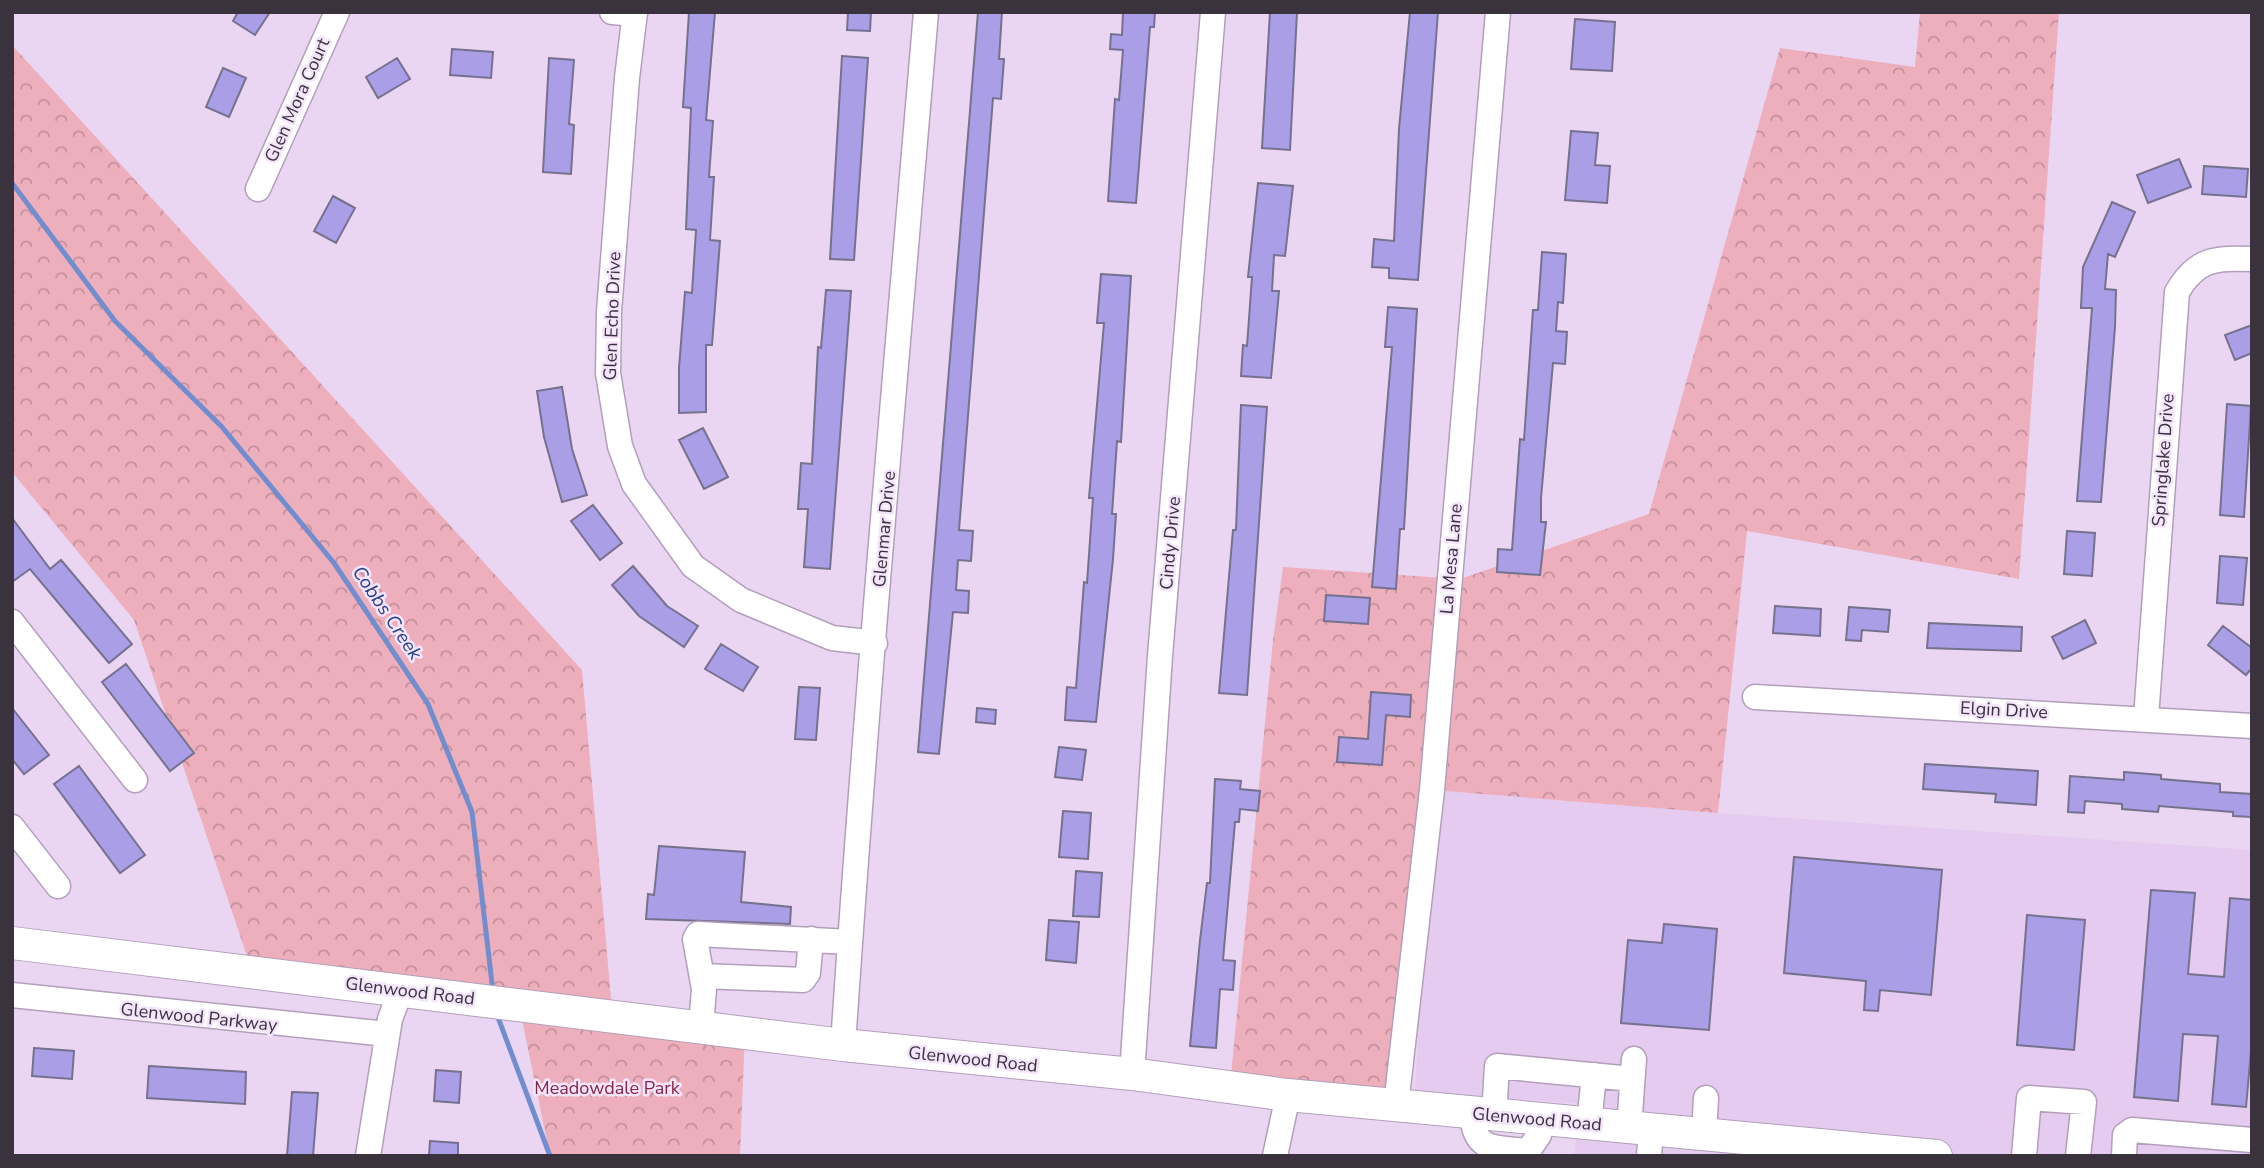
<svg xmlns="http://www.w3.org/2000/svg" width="2264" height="1168" font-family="'Nunito Sans',sans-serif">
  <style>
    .built { fill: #e4cbef }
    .forest { fill: url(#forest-crowns) }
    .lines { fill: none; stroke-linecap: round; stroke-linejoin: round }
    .stream { stroke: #728dce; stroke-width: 5 }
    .building { fill: #aa9fe7; stroke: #75718e; stroke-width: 2 }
    .minor-casing { stroke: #b29fbb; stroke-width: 27 }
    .major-casing { stroke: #b29fbb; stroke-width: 34 }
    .minor { stroke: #fff; stroke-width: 24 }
    .major { stroke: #fff; stroke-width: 32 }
    .labels { text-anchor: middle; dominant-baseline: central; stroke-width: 5; stroke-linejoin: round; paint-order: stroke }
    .street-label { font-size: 18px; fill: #3a323d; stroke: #f5e5fc }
    .park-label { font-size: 18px; fill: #852544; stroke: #f5e5fc }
    .water-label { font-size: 19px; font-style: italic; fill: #223d8a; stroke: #f5e5fc }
  </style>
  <defs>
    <pattern id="forest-crowns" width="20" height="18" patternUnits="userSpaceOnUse" patternTransform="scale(1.75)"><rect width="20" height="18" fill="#eeafbc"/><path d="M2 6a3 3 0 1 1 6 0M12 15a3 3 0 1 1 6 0" fill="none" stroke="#c28f9a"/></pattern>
  </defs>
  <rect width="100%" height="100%" fill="#ead6f3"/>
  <path class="built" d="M1432 790 1718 813 2252 850V1156H1574L1580 1104 1415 1091Z"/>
  <path class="forest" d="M1920 12H2059L2019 579 1747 531 1718 813 1432 790 1393 1098 1231 1075 1273 640 1283 567 1460 579 1649 514 1780 48 1915 67Z
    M12 45 582 670 613 1021 745 1033 740 1156H550L520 1010 254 977 134 620 12 472Z"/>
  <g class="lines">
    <path class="stream" d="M12 183 115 321 222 427 334 563 428 704 472 812 493 992
      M496 1012 550 1156"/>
  </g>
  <path class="building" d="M238 12H270L255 35 233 21Z
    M689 12H715L706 120 713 121 709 177H714L710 240 720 241 712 345H706V412L679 413V368L685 292 692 293 696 230 686 229 691 108 683 107Z
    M848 12H871L870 31 847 30Z
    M978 12H1002L999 59H1004L1001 99 993 98 959 530 973 531 971 561 958 560 956 590 969 591 968 613 953 612 939 754 918 752Z
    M1123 12H1155L1154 27H1150L1136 203 1108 201 1115 99 1119 100 1123 50 1110 49 1111 34 1122 35Z
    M1270 12H1297L1290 150 1262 148Z
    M1410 12H1438L1418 280 1389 278V268L1372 267 1374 239 1394 241 1399 129Z
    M1575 19 1615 22 1612 71 1571 69Z
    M452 49 493 52 491 78 450 75Z
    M842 56 868 58 854 260 830 259Z
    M397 58 410 79 378 98 366 77Z
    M549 58 574 60 569 124 574 125 571 174 543 172Z
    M223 68 246 78 229 117 206 107Z
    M1571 131 1598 133 1595 165 1610 166 1607 203 1565 200Z
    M2179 159 2191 187 2148 203 2137 175Z
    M2204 166 2248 169 2246 197 2202 194Z
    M1258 183 1293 186 1285 256 1274 255 1272 291H1279L1271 378 1241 376 1243 345 1247 346 1252 277H1248Z
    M333 196 355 208 336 243 314 231Z
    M2112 202 2135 212 2115 257 2108 254 2105 289 2116 290 2115 327 2101 502 2077 501 2092 308H2081L2083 267Z
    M1542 252 1566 254 1563 303 1558 302 1556 331 1567 332 1565 364 1553 363 1541 498V522H1546L1540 575 1497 572 1498 549 1512 550 1520 439 1524 440 1533 310H1538Z
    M1101 274 1131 276 1121 442 1117 441 1112 514H1116L1113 559 1096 722 1065 720 1067 687 1076 688 1084 582 1087 583 1093 498H1089L1104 323H1097Z
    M826 290 851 291 830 569 804 567 808 509H798L801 463 812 464 818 347 821 348Z
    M1388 307 1417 309 1404 529H1400L1396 589 1372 587 1392 347H1385Z
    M2252 325V353L2235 360 2225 335Z
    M562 387 572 449 587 495 562 502 544 437 537 391Z
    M2227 404 2251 406 2244 517 2220 515Z
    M1241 405 1267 407 1247 695 1219 693 1233 530H1236Z
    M703 428 728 477 704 489 679 440Z
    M593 505 622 543 600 560 571 521Z
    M12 518 50 569 61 560 132 644 109 663 30 569 12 582Z
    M2067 531 2095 533 2092 576 2064 574Z
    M2220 556 2247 558 2243 605 2217 603Z
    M633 566 667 606 698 626 684 647 639 616 612 585Z
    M1326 595 1370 598 1368 624 1324 621Z
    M1775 606 1821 609 1820 636 1773 633Z
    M1849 607 1890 610 1888 632 1862 630 1861 641 1846 640Z
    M2085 620 2096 643 2063 659 2052 637Z
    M1929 623 2022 627 2021 651 1927 648Z
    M2223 626 2252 648V668L2246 675 2208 645Z
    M721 644 758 667 743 691 705 669Z
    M126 664 194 753 170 771 102 682Z
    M799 687 820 688 816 740 795 739Z
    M1371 692 1411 695 1410 717 1386 715 1382 765 1337 762 1339 737 1368 739Z
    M12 708 49 755 24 774 12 759Z
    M977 708 996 710 995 724 976 722Z
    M1059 747 1086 750 1082 780 1055 777Z
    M1925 764 2038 771 2036 805 1995 802 1996 794 1923 789Z
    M79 766 145 855 120 873 54 784Z
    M2124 772 2161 775V779L2220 784V792L2252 794V817L2233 816V812L2159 806 2158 812 2122 809V804L2085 801 2084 813 2068 812 2070 776 2124 780Z
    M1215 779 1241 781 1240 789 1260 791 1258 811 1240 809 1239 822H1235L1223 960 1235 961 1233 990 1220 989 1216 1048 1190 1046 1200 940 1207 883H1210Z
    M1063 811 1091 813 1088 859 1059 857Z
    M659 846 745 852 741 902 791 907 790 924 646 919 648 894 654 895Z
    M1794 857 1942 870 1931 995 1880 990 1878 1011 1864 1010 1866 981 1784 973Z
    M1076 871 1102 873 1099 917 1073 916Z
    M2151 890 2195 893 2188 974 2224 977 2230 898 2252 900V1040L2246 1107 2212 1104 2218 1036 2183 1034 2178 1101 2134 1097Z
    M2027 915 2085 920 2074 1050 2017 1045Z
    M1049 920 1079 922 1076 963 1046 960Z
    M1664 924 1717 929 1709 1030 1621 1023 1628 940 1662 943Z
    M34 1048 74 1051 72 1079 32 1076Z
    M149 1066 246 1072 245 1104 147 1098Z
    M436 1070 461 1072 459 1103 434 1101Z
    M292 1092 318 1093 313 1156H287Z
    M430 1141 458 1143V1156H429Z"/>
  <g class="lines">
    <defs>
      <path id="minor" d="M612 12 635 14
        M635 12 627 78 609 312 608 373 620 446 634 484 693 566 741 600 832 638 875 643
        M258 189 337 12
        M12 622 135 780
        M1755 697 2252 726
        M2146 718 2177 292C2197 258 2215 258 2252 259
        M12 827 58 886
        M703 976 803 980 808 973 811 939
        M12 995 387 1034
        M701 1027 704 989 695 939 698 934 850 942
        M843 1045C866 700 897 356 926 12
        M1132 1074 1160 656 1213 12
        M1396 1105 1432 790 1498 12
        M1472 1113C1474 1153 1495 1147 1528 1151L1539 1135 1541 1119
        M1494 1115 1497 1066 1632 1079
        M1589 1124 1594 1075
        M1629 1128 1634 1059
        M1704 1134 1706 1098
        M368 1156 390 1019 401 990
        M1275 1156 1288 1095
        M1649 1156 1651 1130
        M2024 1156 2029 1098 2084 1102 2078 1156
        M2124 1156 2125 1135 2132 1130 2252 1140"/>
      <path id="major" d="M12 943 843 1045 1132 1074 1288 1095 1936 1156"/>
    </defs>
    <use href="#minor" class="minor-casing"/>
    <use href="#major" class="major-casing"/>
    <use href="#minor" class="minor"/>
    <use href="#major" class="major"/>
  </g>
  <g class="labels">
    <g class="street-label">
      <text transform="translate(297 100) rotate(-66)">Glen Mora Court</text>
      <text transform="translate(612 316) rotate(-88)">Glen Echo Drive</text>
      <text transform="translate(2163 460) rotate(-86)">Springlake Drive</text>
      <text transform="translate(884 529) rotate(-85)">Glenmar Drive</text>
      <text transform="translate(1170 543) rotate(-85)">Cindy Drive</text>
      <text transform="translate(1451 559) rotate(-85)">La Mesa Lane</text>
      <text transform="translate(2004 710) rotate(3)">Elgin Drive</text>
      <text transform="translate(410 991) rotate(7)">Glenwood Road</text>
      <text transform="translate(199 1017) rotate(6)">Glenwood Parkway</text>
      <text transform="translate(973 1059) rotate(6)">Glenwood Road</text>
      <text transform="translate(1537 1119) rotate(5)">Glenwood Road</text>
    </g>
    <g class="park-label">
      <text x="607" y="1088">Meadowdale Park</text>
    </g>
    <g class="water-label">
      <text transform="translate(387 613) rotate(56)">Cobbs Creek</text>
    </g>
  </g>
  <rect width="2264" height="1168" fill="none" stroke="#3a323d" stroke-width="28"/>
</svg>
